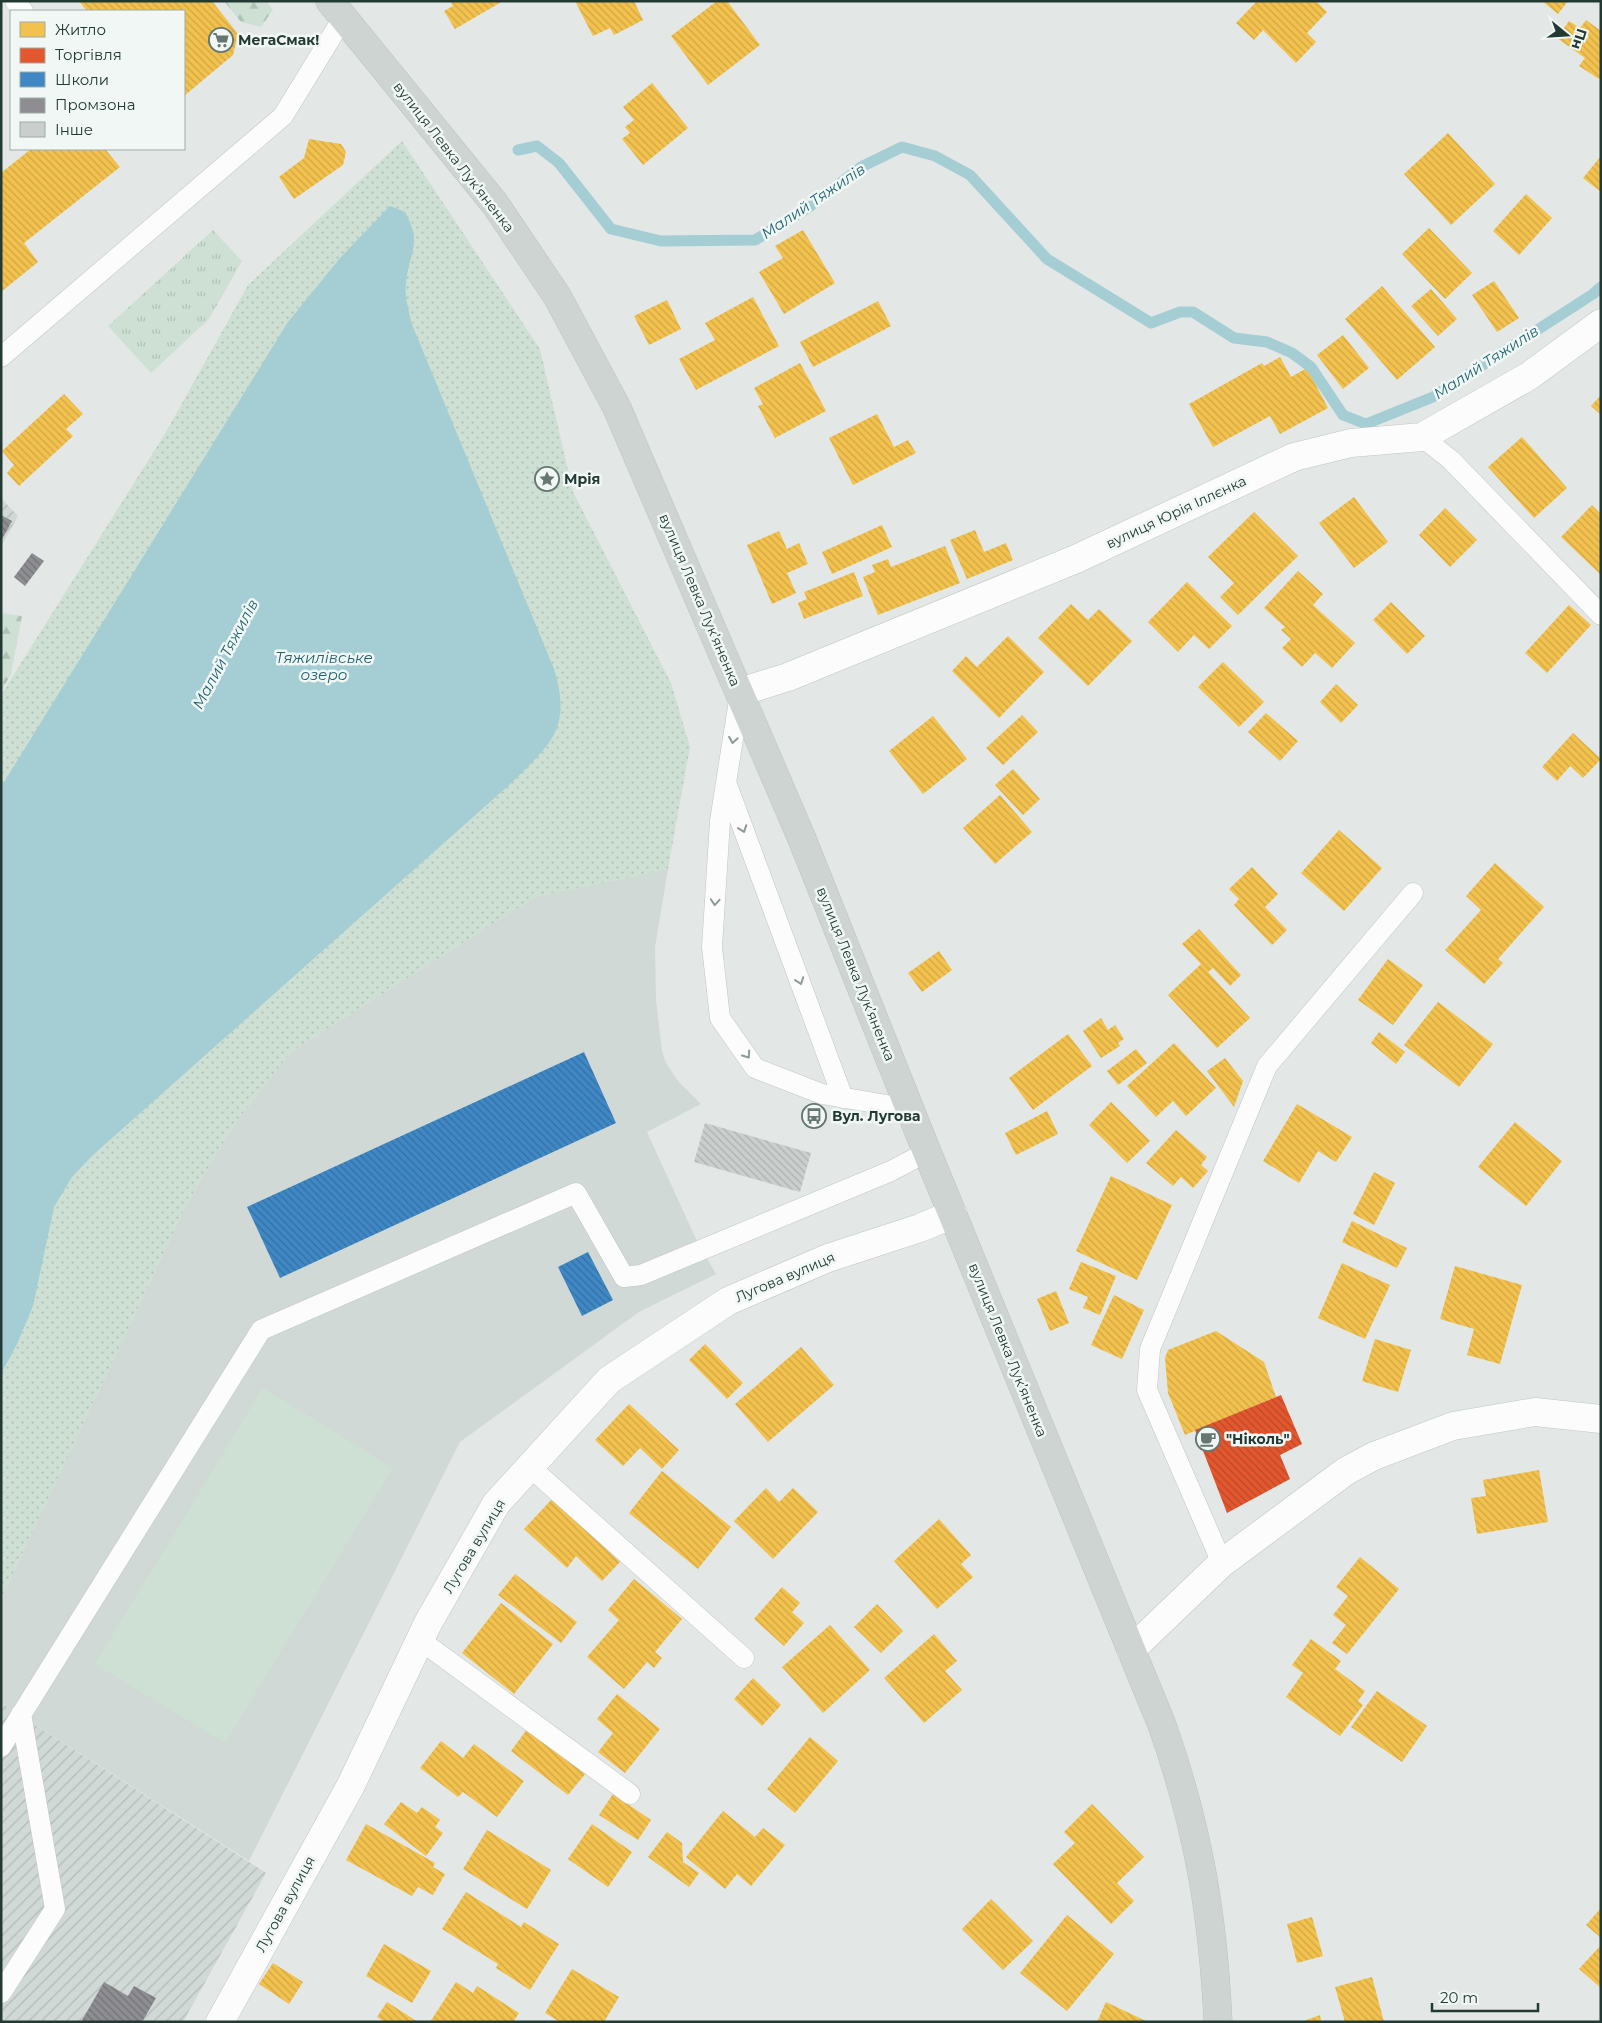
<svg xmlns="http://www.w3.org/2000/svg" width="1602" height="2023" font-family="Montserrat,sans-serif">
  <style>
    .built { fill: #d1d9d6 }
    .industrial { fill: url(#industrial-furrows) }
    .grass { fill: url(#grass-dots) }
    .forest { fill: url(#forest-firs) }
    .park { fill: url(#park-tufts) }
    .pitch { fill: #cde0d3 }
    .water { fill: #a5cdd4 }
    .homes { fill: url(#homes-back-hatch) }
    .shops { fill: url(#shops-back-hatch) }
    .schools { fill: url(#schools-back-hatch) }
    .industry { fill: url(#industry-back-hatch) }
    .lines { fill: none; stroke-linecap: round; stroke-linejoin: round }
    .stream { stroke: #a5cdd4; stroke-width: 11 }
    .building { fill: url(#building-back-hatch) }
    .lane-casing { stroke: #c0c5c3; stroke-width: 21 }
    .street-casing { stroke: #c0c5c3; stroke-width: 29 }
    .primary-casing { stroke: #bcc4c2; stroke-width: 29 }
    .lane { stroke: #fbfcfb; stroke-width: 20 }
    .street { stroke: #fbfcfb; stroke-width: 28 }
    .primary { stroke: #ced4d2; stroke-width: 28 }
    .oneway { stroke: #8e9b97 }
    .labels { text-anchor: middle; dominant-baseline: central; stroke-width: 5; stroke-linejoin: round; paint-order: stroke }
    .poi-label { font-size: 14px; font-weight: bold; fill: #223a33; stroke: #f1f7f4; text-anchor: start }
    .street-label { font-size: 14px; fill: #223a33; stroke: #f1f7f4 }
    .water-label { font-size: 15px; font-style: italic; fill: #206472; stroke: #f1f7f4 }
  </style>
  <defs>
    <pattern id="industrial-furrows" width="10" height="10" patternUnits="userSpaceOnUse" patternTransform="scale(1.25)"><rect width="10" height="10" fill="#d1d9d6"/><path d="M-1 1l2-2M0 10L10 0M9 11l2-2" fill="none" stroke="#b3bbb8"/></pattern>
    <pattern id="grass-dots" width="8" height="8" patternUnits="userSpaceOnUse" patternTransform="scale(1.25)"><rect width="8" height="8" fill="#cde0d3"/><path d="M2 2h.1M6 6h.1" fill="none" stroke="#b0c1b6" stroke-width="1.8" stroke-linecap="round"/></pattern>
    <pattern id="forest-firs" width="22" height="20" patternUnits="userSpaceOnUse" patternTransform="scale(1.25)"><rect width="22" height="20" fill="#cde0d3"/><path d="M5 1l3.5 6h-7zM16 11l3.5 6h-7z" fill="#b0c1b6"/></pattern>
    <pattern id="park-tufts" width="24" height="20" patternUnits="userSpaceOnUse" patternTransform="scale(1.25)"><rect width="24" height="20" fill="#cde0d3"/><path d="M3 7l-1-3M5 7V3M7 7l1-3M15 17l-1-3M17 17v-4M19 17l1-3" fill="none" stroke="#b0c1b6"/></pattern>
    <pattern id="homes-back-hatch" width="6" height="6" patternUnits="userSpaceOnUse" patternTransform="scale(1.25)"><rect width="6" height="6" fill="#f2c14e"/><path d="M-1 5l2 2M0 0l6 6M5-1l2 2" fill="none" stroke="#cfa745"/></pattern>
    <pattern id="shops-back-hatch" width="6" height="6" patternUnits="userSpaceOnUse" patternTransform="scale(1.25)"><rect width="6" height="6" fill="#e4572e"/><path d="M-1 5l2 2M0 0l6 6M5-1l2 2" fill="none" stroke="#b84928"/></pattern>
    <pattern id="schools-back-hatch" width="6" height="6" patternUnits="userSpaceOnUse" patternTransform="scale(1.25)"><rect width="6" height="6" fill="#3f88c5"/><path d="M-1 5l2 2M0 0l6 6M5-1l2 2" fill="none" stroke="#3470a1"/></pattern>
    <pattern id="industry-back-hatch" width="6" height="6" patternUnits="userSpaceOnUse" patternTransform="scale(1.25)"><rect width="6" height="6" fill="#8d8d92"/><path d="M-1 5l2 2M0 0l6 6M5-1l2 2" fill="none" stroke="#737478"/></pattern>
    <pattern id="building-back-hatch" width="6" height="6" patternUnits="userSpaceOnUse" patternTransform="scale(1.25)"><rect width="6" height="6" fill="#cacfcd"/><path d="M-1 5l2 2M0 0l6 6M5-1l2 2" fill="none" stroke="#adb2b0"/></pattern>
  </defs>
  <rect width="100%" height="100%" fill="#e3e8e6"/>
  <path class="built" d="M668 869 655 947 656 1000 662 1051 666 1063 678 1081 701 1104 647 1132 697 1241 716 1274 639 1312 460 1442 249 1861 1 1703V1599L187 1203 235 1123 292 1051 537 896Z"/>
  <path class="industrial" d="M1 498 18 516 1 547Z
    M1 1703 266 1873 183 2022H1Z"/>
  <path class="grass" d="M402 141 540 349 573 492 671 683 690 747 668 869 537 896 292 1051 235 1123 187 1203 1 1599V695L166 432 248 285Z"/>
  <path class="forest" d="M224 1H266L273 10 261 27 241 22Z
    M1 613 22 616 11 674 1 692Z"/>
  <path class="park" d="M213 230 242 261 209 319 151 373 108 326Z"/>
  <path class="pitch" d="M263 1388 393 1468 225 1743 95 1664Z"/>
  <path class="water" d="M390 206 405 212C423 245 409 251 406 283 404 295 409 310 411 322L554 669C573 730 549 746 508 786L93 1155 72 1177 54 1207 33 1306 17 1344 1 1374V787L288 322 340 258Z"/>
  <path class="homes" d="M79 1H212L238 34 233 55 184 96V11H87Z
    M450 1H503L455 29 444 11 453 6Z
    M575 1H634L643 20 614 35 610 28 593 36Z
    M717 1H727L760 45 708 85 671 36Z
    M1257 1H1316L1327 12 1307 33 1316 42 1296 63 1263 30 1254 40 1236 23Z
    M1542 1H1568L1558 14Z
    M1586 20 1601 31V76L1599 79 1579 66 1585 58 1557 38 1569 21 1580 28Z
    M652 83 688 128 643 165 622 139 630 133 625 127 634 120 623 107Z
    M1448 133 1495 184 1451 225 1404 174Z
    M309 139 341 144 346 152 343 165 294 199 279 177 304 158Z
    M31 149H105L120 167 24 243 38 262 1 292V173Z
    M1601 156V192L1583 178Z
    M1526 194 1552 218 1519 255 1493 231Z
    M1429 228 1472 273 1445 299 1402 254Z
    M803 230 835 283 784 314 759 272 783 258 775 246Z
    M1494 281 1519 318 1497 332 1472 295Z
    M1382 286 1435 347 1397 380 1345 319Z
    M1431 289 1457 319 1438 336 1411 306Z
    M753 297 779 346 696 390 679 359 715 340 705 323Z
    M667 300 681 329 649 345 634 316Z
    M878 301 891 326 813 367 800 342Z
    M1343 335 1369 368 1343 389 1317 355Z
    M1280 357 1291 377 1307 368 1328 408 1280 434 1270 416 1213 447 1189 404 1262 363 1264 366Z
    M800 363 826 411 775 438 758 406 763 404 754 388Z
    M64 394 83 414 66 429 73 436 19 486 7 473 14 465 2 451Z
    M1601 395V415L1591 406Z
    M877 414 894 447 908 440 916 453 853 485 829 438Z
    M1522 437 1567 488 1534 518 1488 467Z
    M1354 497 1388 542 1354 568 1319 523Z
    M1592 505 1601 514V575L1561 537Z
    M1445 508 1477 540 1450 567 1419 535Z
    M1254 512 1298 556 1238 615 1220 597 1234 583 1208 557Z
    M882 525 892 547 832 574 822 552Z
    M975 530 984 552 1006 543 1013 560 967 579 950 540Z
    M779 531 787 549 799 543 808 564 787 573 796 593 772 604 747 545Z
    M945 546 960 583 878 615 863 577 875 572 872 565 888 559 891 567Z
    M1298 571 1323 594 1313 605 1355 643 1332 668 1315 653 1302 667 1282 648 1291 639 1281 630 1285 627 1264 608Z
    M854 572 863 596 804 619 798 603 807 599 804 592Z
    M1187 582 1232 626 1209 649 1194 635 1178 652 1148 622Z
    M1391 602 1425 636 1407 654 1373 620Z
    M1071 604 1088 620 1099 609 1132 641 1088 686 1038 638Z
    M1569 605 1591 625 1547 673 1525 653Z
    M1008 636 1044 672 999 718 952 671 966 656 977 667Z
    M1223 662 1264 702 1239 727 1198 687Z
    M1336 684 1358 705 1341 723 1320 702Z
    M1266 713 1298 741 1280 761 1248 732Z
    M1022 715 1038 732 1003 765 986 748Z
    M933 716 967 759 923 794 889 751Z
    M1573 733 1601 759 1583 778 1570 766 1557 781 1542 767Z
    M1013 769 1040 799 1023 815 995 785Z
    M1000 795 1032 832 995 864 963 828Z
    M1339 830 1382 868 1344 911 1301 873Z
    M1495 863 1544 907 1498 959 1503 963 1484 984 1445 950 1481 910 1466 896Z
    M1252 867 1278 894 1265 907 1287 930 1272 945 1234 905 1239 899 1229 889Z
    M1199 929 1241 975 1230 986 1213 968 1208 972 1250 1018 1217 1048 1168 995 1201 964 1182 944Z
    M939 951 952 970 922 992 908 973Z
    M1388 959 1423 985 1393 1025 1358 1000Z
    M1438 1002 1493 1044 1459 1087 1404 1045Z
    M1101 1018 1108 1030 1115 1025 1124 1039 1118 1043 1120 1046 1101 1058 1083 1031Z
    M1379 1032 1405 1052 1396 1064 1371 1043Z
    M1068 1034 1092 1066 1033 1110 1009 1078Z
    M1174 1043 1216 1088 1186 1116 1173 1101 1156 1117 1127 1086Z
    M1136 1049 1147 1063 1118 1085 1107 1071Z
    M1225 1058 1243 1081 1234 1107 1207 1071Z
    M1111 1102 1150 1141 1127 1163 1089 1125Z
    M1297 1104 1352 1137 1336 1162 1318 1151 1299 1183 1263 1161Z
    M1047 1111 1058 1134 1016 1155 1005 1133Z
    M1515 1122 1562 1161 1526 1206 1478 1167Z
    M1176 1130 1207 1157 1201 1165 1208 1171 1193 1188 1181 1177 1173 1186 1146 1163Z
    M1374 1172 1395 1183 1374 1225 1353 1214Z
    M1111 1176 1172 1205 1137 1280 1076 1251Z
    M1352 1221 1407 1248 1397 1268 1342 1242Z
    M1081 1262 1116 1276 1100 1315 1083 1308 1088 1297 1069 1289Z
    M1342 1263 1390 1285 1365 1339 1318 1318Z
    M1455 1266 1522 1285 1500 1364 1467 1355 1474 1329 1440 1319Z
    M1056 1291 1069 1323 1050 1331 1037 1299Z
    M1114 1295 1144 1310 1122 1359 1091 1345Z
    M1216 1331 1264 1362 1276 1397 1185 1435 1168 1393 1165 1358 1168 1350Z
    M1375 1339 1411 1350 1398 1392 1362 1381Z
    M705 1344 743 1383 727 1399 689 1360Z
    M801 1347 834 1385 768 1442 735 1404Z
    M629 1404 679 1450 662 1469 640 1448 623 1466 595 1440Z
    M1539 1470 1548 1522 1477 1534 1471 1498 1486 1496 1483 1480Z
    M662 1471 731 1527 698 1569 629 1513Z
    M766 1488 779 1502 793 1488 818 1512 773 1559 734 1521Z
    M552 1499 620 1562 602 1581 576 1556 567 1568 524 1529Z
    M939 1519 971 1555 961 1564 973 1577 937 1609 894 1561Z
    M1360 1557 1399 1589 1347 1654 1332 1643 1346 1625 1333 1615 1348 1596 1336 1587Z
    M515 1574 577 1622 561 1643 498 1595Z
    M634 1579 682 1619 655 1652 662 1658 654 1668 647 1662 624 1689 587 1657 619 1620 608 1610Z
    M782 1587 800 1603 792 1612 804 1623 784 1646 754 1619Z
    M501 1603 553 1644 514 1694 462 1653Z
    M877 1604 903 1631 881 1653 854 1627Z
    M830 1625 870 1670 823 1713 782 1667Z
    M934 1634 957 1661 945 1671 962 1690 924 1723 884 1678Z
    M1311 1639 1341 1661 1335 1669 1365 1691 1358 1701 1363 1705 1340 1736 1286 1697 1303 1673 1292 1665Z
    M753 1678 781 1705 762 1726 734 1699Z
    M1377 1691 1427 1726 1402 1762 1351 1727Z
    M617 1694 660 1729 625 1773 598 1752 613 1733 597 1719Z
    M528 1728 586 1773 568 1795 511 1751Z
    M810 1737 838 1761 795 1813 767 1789Z
    M441 1741 463 1758 474 1744 524 1781 497 1817 463 1792 458 1797 420 1768Z
    M613 1794 651 1820 638 1840 599 1815Z
    M401 1802 417 1813 422 1807 440 1820 435 1827 443 1833 426 1856 384 1824Z
    M1092 1804 1144 1857 1117 1883 1134 1901 1111 1924 1053 1864 1075 1843 1064 1832Z
    M723 1811 755 1837 763 1828 785 1845 751 1886 737 1874 725 1889 686 1857Z
    M366 1824 435 1863 433 1867 445 1874 433 1895 418 1887 412 1896 346 1860Z
    M592 1824 632 1852 608 1887 568 1859Z
    M487 1830 551 1870 527 1909 463 1869Z
    M667 1832 682 1843 683 1862 699 1873 689 1887 648 1857Z
    M466 1892 521 1927 524 1922 559 1944 530 1990 496 1968 498 1964 442 1929Z
    M991 1899 1033 1941 1003 1970 962 1929Z
    M1601 1908V1938L1586 1925Z
    M1067 1915 1114 1954 1067 2011 1020 1973Z
    M1312 1917 1323 1956 1297 1963 1287 1924Z
    M384 1944 431 1971 412 2003 366 1976Z
    M1601 1945V1988L1579 1969Z
    M273 1963 303 1982 289 2004 259 1984Z
    M572 1969 619 1997 604 2022H560L545 2013Z
    M1372 1977 1384 2022H1345L1335 1987Z
    M456 1982 473 1993 477 1986 519 2013 513 2022H430Z
    M387 2002 418 2022H385L377 2017Z
    M1106 2002 1148 2022H1097Z
    M1320 2015 1321 2022H1301Z"/>
  <path class="shops" d="M1281 1395 1302 1444 1280 1455 1290 1479 1227 1513 1195 1430Z"/>
  <path class="schools" d="M584 1052 616 1123 280 1278 247 1207Z
    M588 1252 613 1300 582 1316 558 1267Z"/>
  <path class="industry" d="M1 515 12 521 1 541Z
    M32 553 44 561 25 586 14 577Z
    M104 1982 128 1996 134 1986 156 1998 142 2022H81Z"/>
  <g class="lines">
    <path class="stream" d="M518 150 537 146 559 163 611 229 661 241 755 240 808 208 861 167 902 147 935 156 970 175 1047 259 1151 323 1180 312H1193L1234 338 1267 342 1292 353 1311 367 1343 415 1366 424 1433 397 1593 294 1601 287"/>
  </g>
  <path class="building" d="M705 1123 811 1153 800 1192 694 1162Z"/>
  <g class="lines">
    <defs>
      <path id="lane" d="M15 1 23 11
        M1 357 283 116 343 18
        M1422 437 1451 460 1601 615
        M740 694 720 821 712 947 720 1018 755 1068 822 1094 910 1109
        M727 785 843 1098
        M530 1467 744 1658
        M1222 1563 1147 1390 1150 1349 1267 1066 1413 893
        M420 1640 630 1794
        M1 1747 261 1330 576 1193 624 1277 641 1275 891 1171 927 1152
        M1 1993 55 1909 21 1714"/>
      <path id="street" d="M740 692 788 677 1076 559 1294 457 1351 443 1422 437 1529 376 1601 323
        M1131 1650 1222 1563 1346 1471 1374 1456 1453 1426 1535 1412 1601 1419
        M220 2022 351 1785 428 1623 496 1504 609 1380 728 1301 828 1258 920 1228 953 1214"/>
      <path id="primary" d="M330 1 495 204 557 296 617 408 802 839 927 1152 1162 1725C1198 1827 1213 1914 1218 2022"/>
    </defs>
    <use href="#lane" class="lane-casing"/>
    <use href="#street" class="street-casing"/>
    <use href="#primary" class="primary-casing"/>
    <use href="#lane" class="lane"/>
    <use href="#street" class="street"/>
    <use href="#primary" class="primary"/>
  </g>
  <defs><path id="oneway-chevron" d="M-2-3.5L2.5 0L-2 3.5" fill="none" stroke-width="1.6" stroke-linecap="round" stroke-linejoin="round" transform="scale(1.25)"/></defs>
  <g class="oneway">
    <use href="#oneway-chevron" transform="translate(733 740) rotate(99)"/>
    <use href="#oneway-chevron" transform="translate(743 829) rotate(70)"/>
    <use href="#oneway-chevron" transform="translate(715 902) rotate(94)"/>
    <use href="#oneway-chevron" transform="translate(800 981) rotate(70)"/>
    <use href="#oneway-chevron" transform="translate(747 1055) rotate(55)"/>
  </g>
  <defs>
    <symbol id="supermarket-ring" viewBox="-11 -11 22 22"><circle r="9.5" fill="#f1f7f4" stroke="#667772" stroke-width="1.5"/><path d="M-6-5.5h2.5l.6 2H6L4.5 2H-2.5L-4.4-4H-6ZM-1.5 3.2a1.3 1.3 0 1 0 .1 0ZM3 3.2a1.3 1.3 0 1 0 .1 0Z" fill="#667772"/></symbol>
    <symbol id="sight-ring" viewBox="-11 -11 22 22"><circle r="9.5" fill="#f1f7f4" stroke="#667772" stroke-width="1.5"/><path d="M0-6L1.8-2.2L6-1.7L2.9 1.2L3.7 5.4L0 3.3L-3.7 5.4L-2.9 1.2L-6-1.7L-1.8-2.2Z" fill="#667772"/></symbol>
    <symbol id="bus-ring" viewBox="-11 -11 22 22"><circle r="9.5" fill="#f1f7f4" stroke="#667772" stroke-width="1.5"/><path d="M-5-6H5V4H4V6H2V4H-2V6H-4V4H-5ZM-3.5-4V0h7V-4ZM-3.5 1.2v1.5H-2V1.2ZM2 1.2v1.5H3.5V1.2Z" fill="#667772"/></symbol>
    <symbol id="cafe-ring" viewBox="-11 -11 22 22"><circle r="9.5" fill="#f1f7f4" stroke="#667772" stroke-width="1.5"/><path d="M-5.5-4.5H6V0H3Q3 3.5 0 3.5H-2.5Q-5.5 3.5-5.5 0ZM3-3.2v2h1.7v-2ZM-6 4.5H4V6H-6Z" fill="#667772"/></symbol>
  </defs>
  <g fill-rule="evenodd">
    <use href="#supermarket-ring" x="207" y="26" width="28" height="28"/>
    <use href="#sight-ring" x="533" y="465" width="28" height="28"/>
    <use href="#bus-ring" x="800" y="1102" width="28" height="28"/>
    <use href="#cafe-ring" x="1194" y="1425" width="28" height="28"/>
  </g>
  <g class="labels">
    <g class="poi-label">
      <text x="238" y="40">МегаСмак!</text>
      <text x="564" y="479">Мрія</text>
      <text x="832" y="1116">Вул. Лугова</text>
      <text x="1226" y="1439">"Ніколь"</text>
    </g>
    <g class="street-label">
      <text transform="translate(454 157) rotate(52)">вулиця Левка Лукʼяненка</text>
      <text transform="translate(1176 512) rotate(-25)">вулиця Юрія Іллєнка</text>
      <text transform="translate(700 600) rotate(67)">вулиця Левка Лукʼяненка</text>
      <text transform="translate(856 974) rotate(68)">вулиця Левка Лукʼяненка</text>
      <text transform="translate(785 1277) rotate(-23)">Лугова вулиця</text>
      <text transform="translate(1008 1350) rotate(68)">вулиця Левка Лукʼяненка</text>
      <text transform="translate(474 1546) rotate(-59)">Лугова вулиця</text>
      <text transform="translate(285 1904) rotate(-61)">Лугова вулиця</text>
    </g>
    <g class="water-label">
      <text transform="translate(813 201) rotate(-34)">Малий Тяжилів</text>
      <text transform="translate(1486 362) rotate(-33)">Малий Тяжилів</text>
      <text transform="translate(225 654) rotate(-62)">Малий Тяжилів</text>
      <text x="324" y="657">Тяжилівське<tspan x="324" dy="17">озеро</tspan></text>
    </g>
  </g>
  <rect width="1602" height="2023" fill="none" stroke="#223a33" stroke-width="5"/>
  <rect x="10" y="10" width="175" height="140" fill="#f1f7f4" stroke="#9eaba7"/>
  <rect x="20" y="22" width="25" height="15" fill="#f2c14e" stroke="#9eaba7"/>
  <text x="55" y="35" font-size="15" fill="#223a33">Житло</text>
  <rect x="20" y="48" width="25" height="15" fill="#e4572e" stroke="#9eaba7"/>
  <text x="55" y="60" font-size="15" fill="#223a33">Торгівля</text>
  <rect x="20" y="72" width="25" height="15" fill="#3f88c5" stroke="#9eaba7"/>
  <text x="55" y="85" font-size="15" fill="#223a33">Школи</text>
  <rect x="20" y="98" width="25" height="15" fill="#8d8d92" stroke="#9eaba7"/>
  <text x="55" y="110" font-size="15" fill="#223a33">Промзона</text>
  <rect x="20" y="122" width="25" height="15" fill="#cacfcd" stroke="#9eaba7"/>
  <text x="55" y="135" font-size="15" fill="#223a33">Інше</text>
  <g transform="translate(1567 35) rotate(108)" stroke="#f1f7f4" stroke-width="4" paint-order="stroke">
  <path d="M0-4L9 19L0 12L-9 19Z" fill="#223a33"/>
  <text y="-8" font-size="14" font-weight="bold" text-anchor="middle" fill="#223a33">Пн</text>
  </g>
  <path d="M1432 2003v8h106v-8" fill="none" stroke="#223a33" stroke-width="2.5"/>
  <text x="1440" y="2003" font-size="15" fill="#223a33" stroke="#f1f7f4" stroke-width="4" paint-order="stroke">20 m</text>
</svg>
